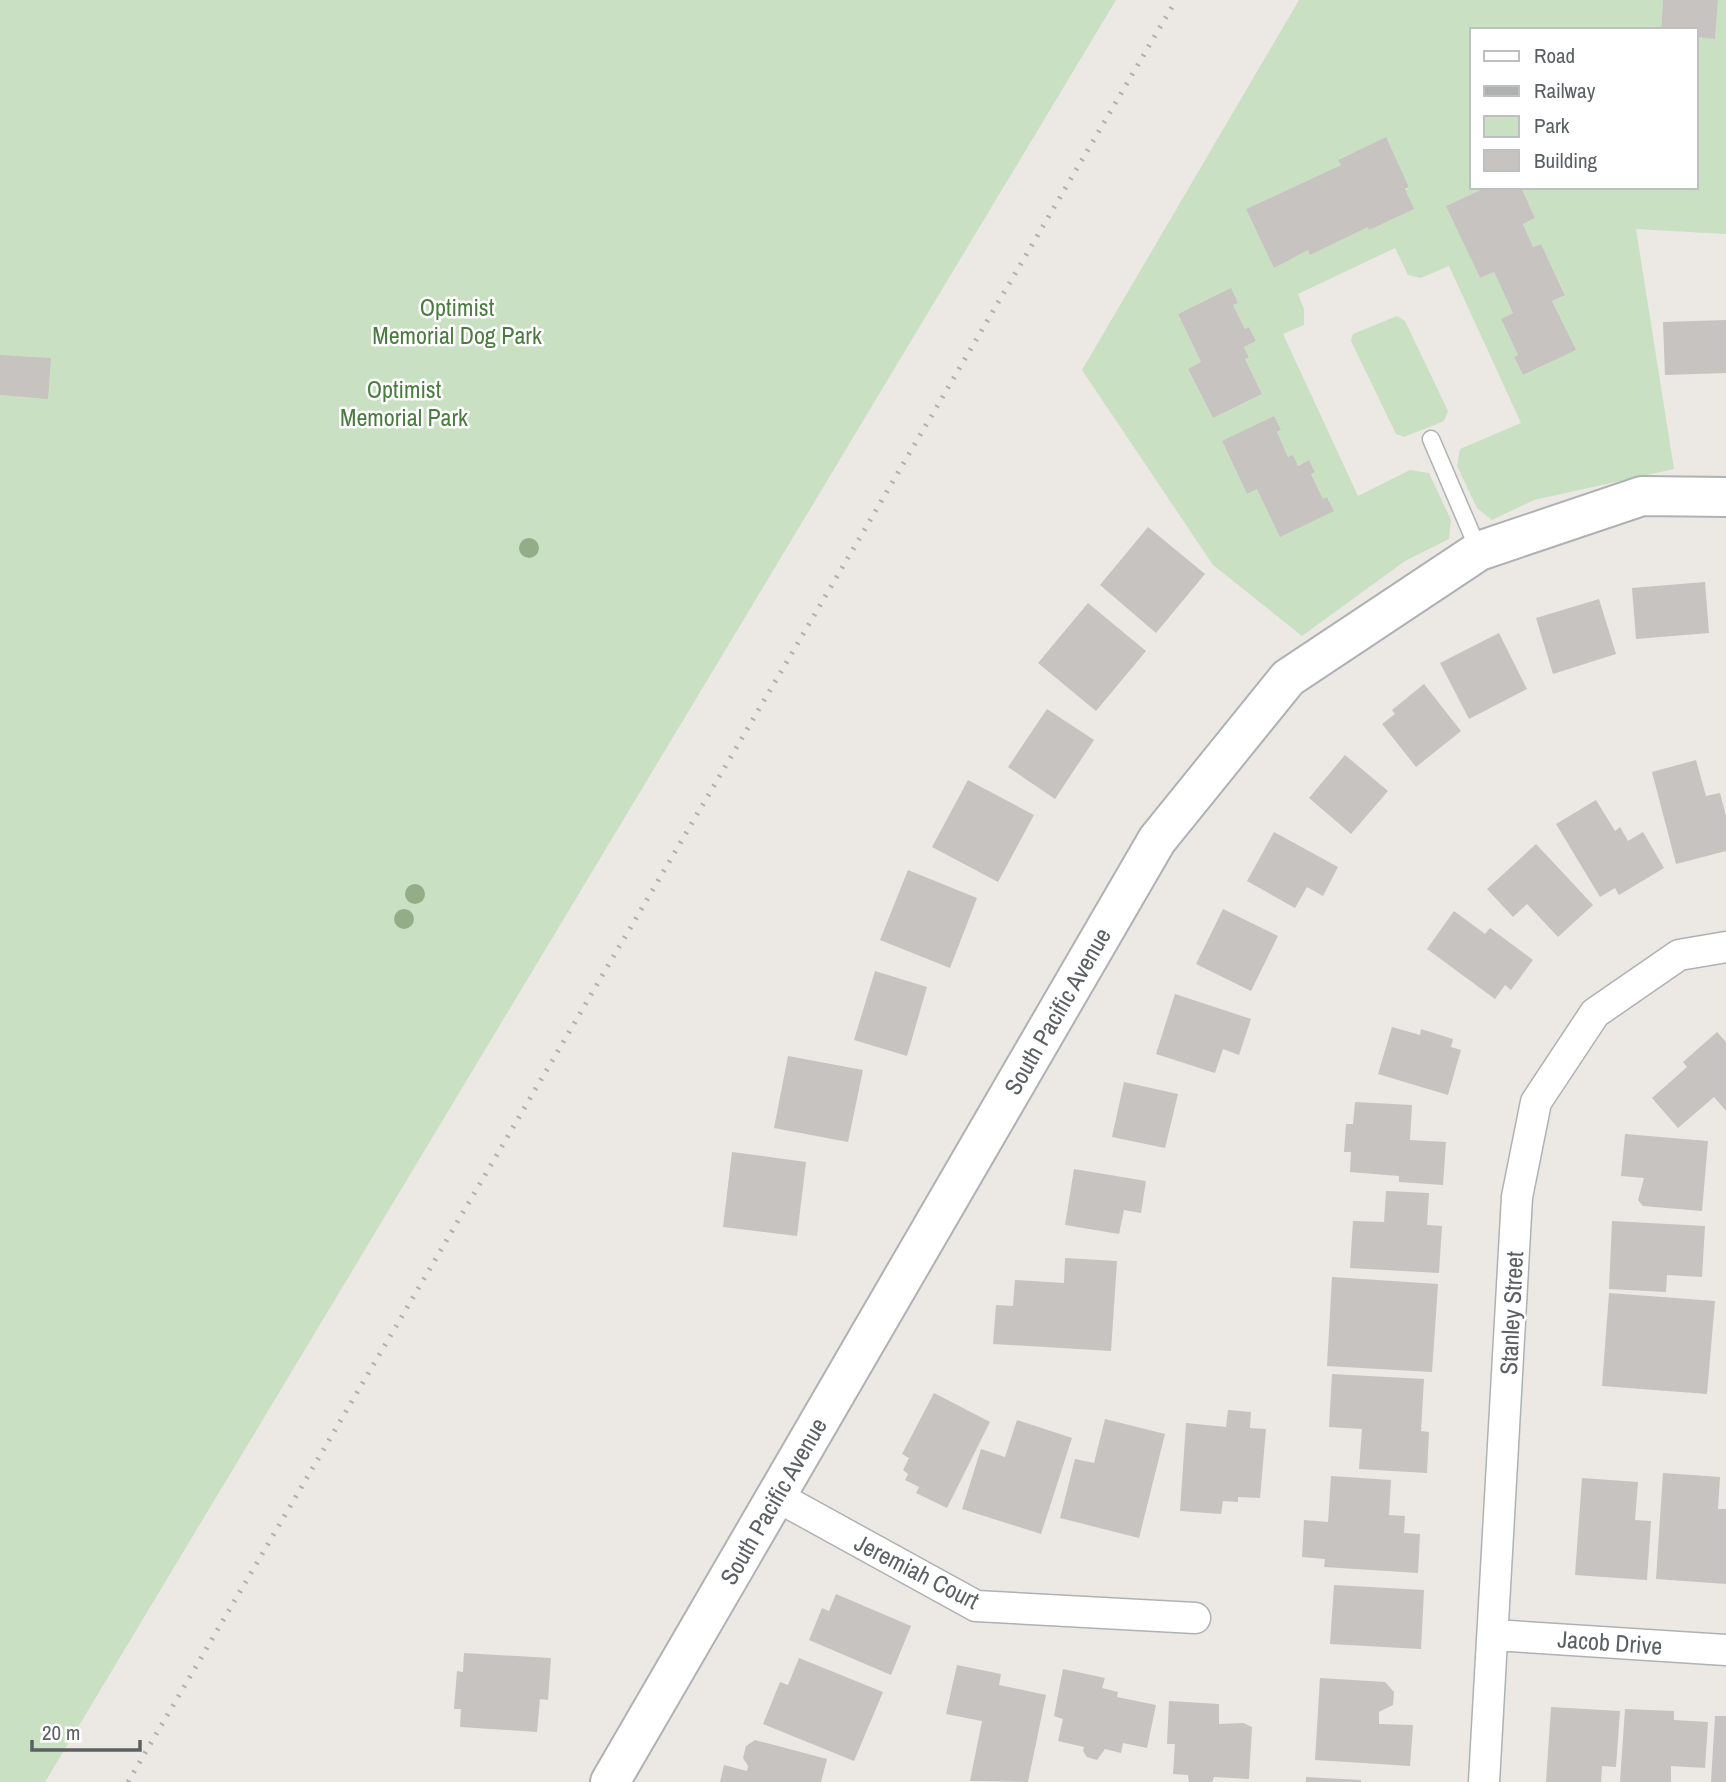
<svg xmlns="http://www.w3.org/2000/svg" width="1726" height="1782" font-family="'Archivo Narrow',sans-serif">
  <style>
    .green { fill: #cae0c3; fill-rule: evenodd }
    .building { fill: #c7c3c0 }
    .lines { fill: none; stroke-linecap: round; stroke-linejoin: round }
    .lane-casing { stroke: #aeb2b4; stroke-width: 19 }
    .street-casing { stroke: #aeb2b4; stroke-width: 33 }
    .secondary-casing { stroke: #aeb2b4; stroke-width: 42 }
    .lane { stroke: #fff; stroke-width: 16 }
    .street { stroke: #fff; stroke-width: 30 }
    .secondary { stroke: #fff; stroke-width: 38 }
    .rail { stroke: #afb0b0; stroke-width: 5; stroke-dasharray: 2 9; stroke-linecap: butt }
    .tree { fill: #93ad89 }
    .labels { text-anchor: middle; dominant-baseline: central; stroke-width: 5; stroke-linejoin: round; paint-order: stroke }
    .park-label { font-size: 24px; fill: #4b7c3f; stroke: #fff }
    .street-label { font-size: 24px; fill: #5b6062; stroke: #fff }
  </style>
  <rect width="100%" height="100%" fill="#ece8e3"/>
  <path class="green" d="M0 0H1116L45 1782H0Z
    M1299 0H1663L1661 30H1472V187H1487L1447 206 1480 278 1494 272 1513 313 1501 319 1518 355 1514 357 1523 375 1575 350 1552 301 1565 294 1541 244 1533 247 1523 224 1535 218 1521 187H1696V37L1715 38 1718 0H1726V234L1636 229 1674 469 1534 500 1492 520 1477 508 1457 466 1460 449 1521 423 1449 266 1421 278 1408 275 1395 248 1298 294 1304 309V325L1283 334 1358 496 1410 470 1429 473 1451 520 1449 539 1405 561 1302 636 1213 565 1082 370ZM1386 138 1409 187 1368 227 1311 254 1308 250 1274 267 1246 209 1341 165 1339 159ZM1231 289 1237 303 1233 305 1245 329 1249 327 1256 341 1244 347 1249 356 1245 359 1262 394 1213 418 1188 369 1201 362 1178 314ZM1281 430 1277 432 1288 457 1298 466 1309 460 1315 472 1311 474 1323 499 1328 498 1333 511 1257 489 1247 494 1222 441Z
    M1397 316 1405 321 1448 411 1444 421 1404 437 1396 434 1351 341 1353 334Z"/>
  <path class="building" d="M1663 0H1718L1715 39 1696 37V30H1661Z
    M1386 137 1409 187 1405 189 1414 209 1369 230 1368 227 1310 255 1308 250 1274 268 1246 209 1341 165 1338 160Z
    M1487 187H1521L1535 218 1523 224 1533 247 1541 244 1565 295 1552 301 1576 350 1523 375 1514 357 1518 355 1501 319 1513 313 1494 272 1480 278 1446 206Z
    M1231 288 1238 303 1233 305 1245 329 1249 327 1256 341 1244 347 1249 357 1245 359 1262 394 1213 418 1188 369 1201 362 1178 314Z
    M1726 320V373L1665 375 1663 322Z
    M0 355 51 358 48 399 0 395Z
    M1274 416 1281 430 1277 432 1288 457 1293 455 1298 466 1309 460 1315 472 1311 474 1323 499 1327 497 1334 511 1280 537 1257 489 1247 494 1222 441Z
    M1148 527 1205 574 1156 633 1100 585Z
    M1705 582 1709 633 1636 639 1632 588Z
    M1599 599 1616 654 1553 674 1536 618Z
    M1088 603 1146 651 1096 711 1038 663Z
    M1499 633 1527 689 1469 719 1440 663Z
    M1424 684 1461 731 1416 767 1382 724 1395 714 1392 710Z
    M1047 709 1094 740 1055 799 1008 767Z
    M1345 755 1388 791 1351 834 1309 798Z
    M1696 760 1706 796 1720 793 1726 816V851L1676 864 1652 772Z
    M968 780 1034 815 998 882 932 847Z
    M1596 800 1615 831 1620 827 1628 841 1643 832 1664 868 1619 895 1615 888 1600 897 1556 824Z
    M1274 832 1338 867 1323 896 1307 887 1295 908 1247 881Z
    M1536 844 1593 905 1558 937 1527 904 1513 917 1487 889Z
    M908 870 977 898 950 968 880 940Z
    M1223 909 1278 936 1251 991 1196 964Z
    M1454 911 1485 934 1490 928 1533 960 1511 990 1505 985 1495 999 1427 949Z
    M875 971 927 987 907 1056 854 1040Z
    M1175 994 1251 1019 1239 1055 1223 1049 1215 1073 1156 1054Z
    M1392 1027 1420 1035 1421 1029 1453 1039 1451 1047 1461 1050 1448 1095 1378 1074Z
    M1717 1032 1726 1042V1111L1714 1097 1678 1128 1652 1098 1687 1067 1683 1062Z
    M788 1056 863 1070 848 1142 774 1128Z
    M1124 1082 1178 1094 1165 1148 1112 1137Z
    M1355 1102 1412 1105 1410 1140 1446 1142 1443 1185 1399 1182V1176L1350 1172 1351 1152H1344L1346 1124H1353Z
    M1625 1134 1708 1141 1702 1211 1643 1206 1638 1200 1644 1178 1621 1176Z
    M732 1152 806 1162 797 1236 723 1227Z
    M1074 1169 1146 1181 1141 1213 1124 1210 1119 1234 1065 1225Z
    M1386 1191 1429 1193 1427 1225 1442 1226 1439 1273 1350 1268 1353 1221 1384 1222Z
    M1612 1221 1705 1226 1702 1277 1667 1275 1666 1292 1609 1289Z
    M1065 1258 1117 1261 1111 1351 993 1344 996 1305 1013 1306 1015 1280 1064 1283Z
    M1332 1277 1438 1284 1432 1372 1327 1366Z
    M1609 1293 1715 1301 1707 1394 1602 1386Z
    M1332 1374 1424 1379 1421 1431 1429 1432 1427 1473 1359 1469 1362 1429 1329 1427Z
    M934 1393 990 1422 947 1508 916 1493 919 1487 905 1480 908 1474 903 1470 909 1458 902 1454Z
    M1228 1410 1251 1412 1250 1428 1266 1429 1260 1498 1238 1497V1502L1223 1501 1221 1514 1180 1511 1186 1423 1226 1427Z
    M1105 1419 1165 1434 1139 1538 1060 1518 1075 1459 1094 1463Z
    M1017 1420 1072 1438 1041 1534 962 1509 981 1449 1005 1457Z
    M1663 1473 1720 1477 1718 1509H1726V1584L1656 1579Z
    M1331 1476 1391 1480 1389 1515 1405 1516 1404 1533 1420 1534 1418 1573 1324 1567 1325 1559 1302 1557 1304 1520 1328 1522Z
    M1582 1478 1638 1482 1635 1520 1651 1521 1647 1580 1575 1575Z
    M1334 1585 1424 1590 1421 1649 1330 1644Z
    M836 1594 911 1626 891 1675 809 1640 822 1608 829 1611Z
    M464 1653 551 1658 548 1700 540 1699 537 1732 460 1727 461 1709H454L457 1671 463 1672Z
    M799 1658 883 1692 854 1761 763 1724 780 1682 788 1685Z
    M957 1665 1001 1674 999 1685 1046 1695 1028 1782 970 1781 982 1721 946 1714Z
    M1063 1669 1105 1678 1102 1688 1118 1692 1117 1697 1156 1705 1147 1748 1123 1743 1121 1753 1105 1749 1097 1760 1087 1757 1083 1751 1084 1747 1058 1741 1063 1719 1054 1716Z
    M1320 1678 1385 1682 1394 1692 1393 1705 1379 1712V1724L1413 1725 1410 1766 1315 1760Z
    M1169 1701 1219 1704V1724L1243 1723 1252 1727 1249 1779 1214 1777 1212 1782H1189L1188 1775 1173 1774 1175 1744H1167Z
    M1551 1707 1620 1711 1616 1767 1602 1766 1601 1782H1546Z
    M1625 1709 1674 1711V1720L1708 1722 1705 1768 1671 1766V1782H1620Z
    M1715 1716H1726V1782H1711Z
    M755 1740 827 1759 821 1782H720L724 1765 747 1771 748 1766 743 1758 746 1746Z
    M1306 1777 1361 1780V1782H1306Z"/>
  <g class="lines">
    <defs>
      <path id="lane" d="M1431 439 1479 551"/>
      <path id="street" d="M776 1496 976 1606 1195 1618
        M1494 1635 1726 1650
        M1484 1782 1517 1197 1536 1102 1595 1013 1679 955 1726 947"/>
      <path id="secondary" d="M610 1782 1157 840 1288 678 1479 551 1642 496 1726 497"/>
    </defs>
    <use href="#lane" class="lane-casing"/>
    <use href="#street" class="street-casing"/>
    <use href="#secondary" class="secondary-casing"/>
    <use href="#lane" class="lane"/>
    <use href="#street" class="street"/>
    <use href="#secondary" class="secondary"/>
    <path class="rail" d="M128 1782 1176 0"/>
  </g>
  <g class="tree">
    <circle cx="529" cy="548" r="10"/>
    <circle cx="415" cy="894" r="10"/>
    <circle cx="404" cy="919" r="10"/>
  </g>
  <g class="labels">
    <g class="park-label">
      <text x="457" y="307">Optimist<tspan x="457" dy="28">Memorial Dog Park</tspan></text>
      <text x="404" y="389">Optimist<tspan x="404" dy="28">Memorial Park</tspan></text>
    </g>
    <g class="street-label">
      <text transform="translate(1057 1011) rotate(-60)">South Pacific Avenue</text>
      <text transform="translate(1511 1313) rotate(-87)">Stanley Street</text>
      <text transform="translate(773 1501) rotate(-60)">South Pacific Avenue</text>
      <text transform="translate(917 1571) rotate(27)">Jeremiah Court</text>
      <text transform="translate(1610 1642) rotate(4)">Jacob Drive</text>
    </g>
  </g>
  <rect x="1470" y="28" width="228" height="161" fill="#ffffff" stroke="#bdbfc0" stroke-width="2"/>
  <rect x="1484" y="51" width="35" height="10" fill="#ffffff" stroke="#bdbfc0" stroke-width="2"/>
  <text x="1534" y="63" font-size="21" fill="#5b6062">Road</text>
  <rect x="1484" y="86" width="35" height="10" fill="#afb0b0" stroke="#bdbfc0" stroke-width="2"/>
  <text x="1534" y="98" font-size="21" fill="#5b6062">Railway</text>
  <rect x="1484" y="116" width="35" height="21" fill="#cae0c3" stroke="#bdbfc0" stroke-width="2"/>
  <text x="1534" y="133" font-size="21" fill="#5b6062">Park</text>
  <rect x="1484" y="150" width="35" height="21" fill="#c7c3c0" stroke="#bdbfc0" stroke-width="2"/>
  <text x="1534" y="168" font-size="21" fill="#5b6062">Building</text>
  <path d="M32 1740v10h108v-10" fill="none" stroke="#5b6062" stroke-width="3.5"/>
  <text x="42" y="1740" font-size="21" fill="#5b6062" stroke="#ffffff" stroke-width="5" paint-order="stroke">20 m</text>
</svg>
